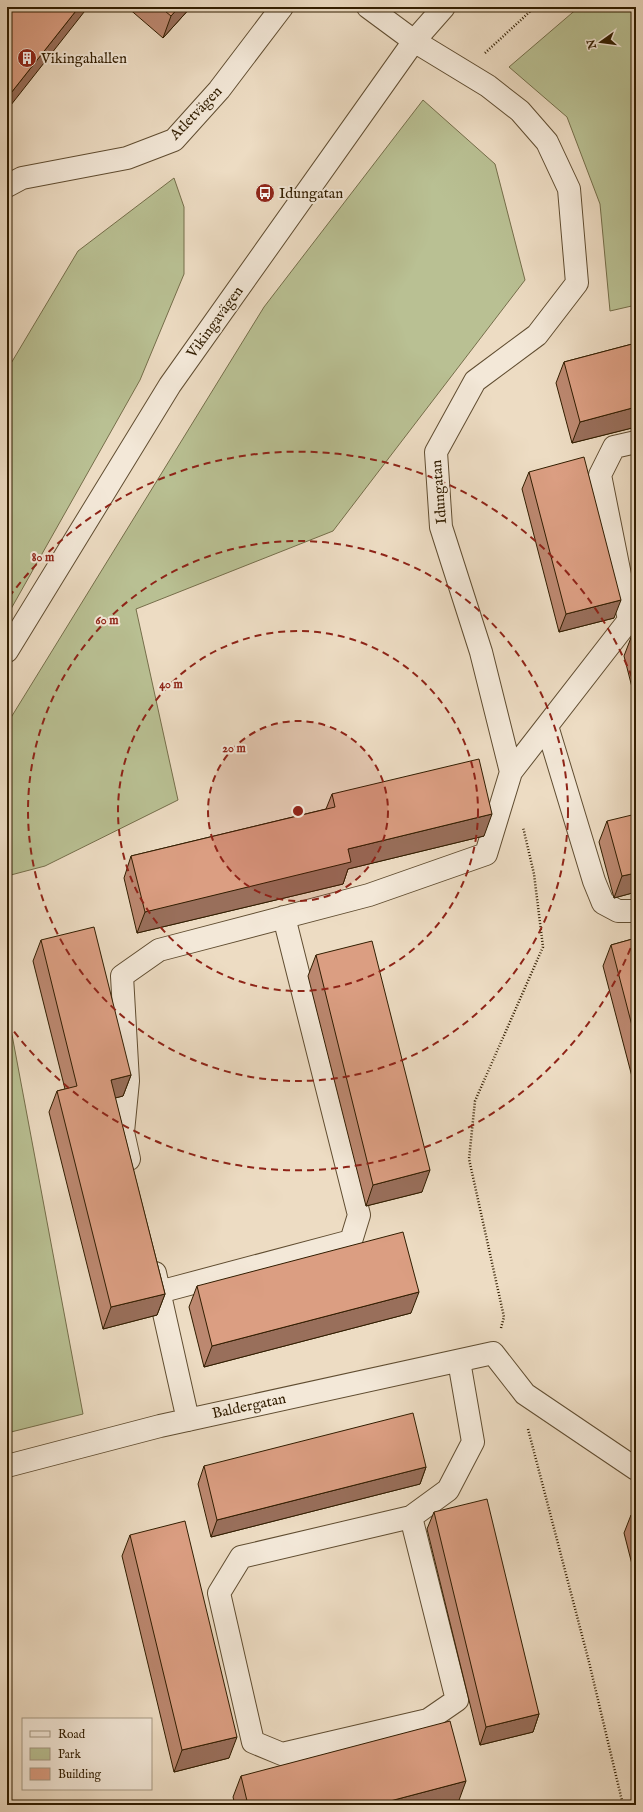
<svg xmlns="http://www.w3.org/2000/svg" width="643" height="1812" font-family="'IM FELL English',serif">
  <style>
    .green { fill: #b9c093; stroke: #756e4a }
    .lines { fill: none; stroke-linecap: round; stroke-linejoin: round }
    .street-casing { stroke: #604d31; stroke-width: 24 }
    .path { stroke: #311d00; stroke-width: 2.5; stroke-dasharray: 1 2; stroke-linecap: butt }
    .street { stroke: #f3e8d8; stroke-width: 22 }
    .wall { fill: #bc8870; stroke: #311d00 }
    .shaded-wall { fill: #996f5b; stroke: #311d00 }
    .building { fill: #db9e82; stroke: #311d00 }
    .ring { fill: none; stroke: #8f2418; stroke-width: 2; stroke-dasharray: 7 5 }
    .labels { text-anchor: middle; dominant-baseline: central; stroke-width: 4; stroke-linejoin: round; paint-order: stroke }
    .poi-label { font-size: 15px; fill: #311d00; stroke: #f3e8d8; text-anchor: start }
    .street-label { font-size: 15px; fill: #311d00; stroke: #f3e8d8 }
    .centre { fill: #8f2418; stroke: #f3e8d8; stroke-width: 2 }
    .ring-label { font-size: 12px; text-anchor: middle; font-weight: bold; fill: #8f2418; stroke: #f3e8d8; stroke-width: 4; stroke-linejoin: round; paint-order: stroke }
  </style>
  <rect width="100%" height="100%" fill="#eddcc3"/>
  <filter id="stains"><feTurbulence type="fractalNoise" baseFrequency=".005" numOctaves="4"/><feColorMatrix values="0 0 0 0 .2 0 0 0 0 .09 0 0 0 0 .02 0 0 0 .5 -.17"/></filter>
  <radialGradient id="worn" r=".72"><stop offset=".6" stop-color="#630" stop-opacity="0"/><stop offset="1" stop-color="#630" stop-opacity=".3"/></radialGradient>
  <path class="green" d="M579 7H636V305L610 311 600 204 567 117 509 67Z
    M423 100 495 164 525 280 333 531 136 609 178 800 45 866 7 876V724L264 307Z
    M174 178 184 207V274L140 380 7 616V370L78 251Z
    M7 1008 83 1414 7 1433Z"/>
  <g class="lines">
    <defs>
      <path id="street" d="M368 7 414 41 488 86 520 111 547 142 569 189 577 283 537 335 475 381 436 452 441 527 481 652 511 772
        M7 186 22 178 127 158 174 140 219 90 282 7
        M629 620 600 475 614 447 636 442
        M7 651 170 385 414 41 444 7
        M547 726 594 881 603 903 618 911H636
        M129 1159 123 1132 128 1081 122 976 159 950 369 895 486 854 511 772 629 620 636 619
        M155 1273 188 1420
        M159 1292 351 1241 359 1215 284 917
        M7 1466 160 1426 493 1353 525 1394 636 1469
        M411 1517 457 1700 428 1720 282 1754 253 1742 219 1593 241 1557 411 1517 448 1490 473 1442 459 1361"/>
    </defs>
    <use href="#street" class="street-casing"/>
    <path class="path" d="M485 53 535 7
      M501 1328 504 1317 469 1159 475 1101 543 947 534 874 523 827
      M528 1429 589 1662 623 1805
      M629 1805 636 1803"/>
    <use href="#street" class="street"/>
  </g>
  <path class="wall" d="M127 7H191L163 38Z
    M636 343V427L572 443 556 383 564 362Z
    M529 472 614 618 559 632 522 489Z
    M636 634V703L624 656 632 635Z
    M332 794 484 836 348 869 343 884 137 933 124 878 131 856 326 809Z
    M607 821 636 892 614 898 599 842Z
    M636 938V1092L603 966 611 945Z
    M41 940 131 1075 123 1096 115 1098 165 1294 157 1315 103 1329 49 1112 57 1091 65 1089 33 961Z
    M316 955 422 1192 366 1206 308 976Z
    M197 1286 411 1313 204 1367 189 1307Z
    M204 1466 426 1467 420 1484 211 1537 198 1484Z
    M434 1512 539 1714 533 1732 480 1745 427 1529Z
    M636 1514V1580L624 1533 631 1515Z
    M130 1535 229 1758 174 1772 122 1556Z
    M241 1776 458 1803 450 1805H235L233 1797Z"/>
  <path class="shaded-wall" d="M79 7H88L7 110V98Z
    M179 7H191L163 38 171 16Z
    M636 407V427L572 443 580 422Z
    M621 600 614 618 559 632 566 614Z
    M492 814 484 836 348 869 343 884 137 933 145 912 348 849Z
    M636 873V892L614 898 622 876Z
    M131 1075 123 1096 103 1101 111 1080Z
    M430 1170 422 1192 366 1206 373 1185Z
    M419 1292 411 1313 204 1367 212 1346Z
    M165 1294 157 1315 103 1329 111 1307Z
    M426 1467 420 1484 211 1537 217 1520Z
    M539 1714 533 1732 480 1745 486 1727Z
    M237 1737 229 1758 174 1772 182 1750Z
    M466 1781 458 1803 450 1805H375Z"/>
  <path class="building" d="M7 7H79L7 98Z
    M160 7H179L171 16Z
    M636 343V407L580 422 564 362Z
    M584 457 621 600 566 614 529 472Z
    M636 634V652L632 635Z
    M479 759 492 814 348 849 351 862 145 912 131 856 335 807 332 794Z
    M636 814V873L622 876 607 821Z
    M94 927 131 1075 111 1080 165 1294 111 1307 57 1091 77 1086 41 940Z
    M636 938V1041L611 945Z
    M372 941 430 1170 373 1185 316 955Z
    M403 1232 419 1292 212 1346 197 1286Z
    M413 1413 426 1467 217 1520 204 1466Z
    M487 1499 539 1714 486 1727 434 1512Z
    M636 1514V1536L631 1515Z
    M185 1521 237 1737 182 1750 130 1535Z
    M450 1721 466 1781 375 1805H248L241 1776Z"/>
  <circle cx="298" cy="811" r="90" fill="#8f2418" fill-opacity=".12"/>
  <g class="ring">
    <circle cx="298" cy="811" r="90"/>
    <circle cx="298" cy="811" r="180"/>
    <circle cx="298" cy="811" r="270"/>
    <path d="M635 937A360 360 0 0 1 9 1025M9 597A360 360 0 0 1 635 685"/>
  </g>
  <defs>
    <symbol id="building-disc" viewBox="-11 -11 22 22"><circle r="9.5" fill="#8f2418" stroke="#f3e8d8"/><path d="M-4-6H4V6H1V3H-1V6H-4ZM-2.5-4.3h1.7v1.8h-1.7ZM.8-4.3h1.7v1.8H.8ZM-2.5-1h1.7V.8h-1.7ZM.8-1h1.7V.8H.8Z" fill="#fff"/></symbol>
    <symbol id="bus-disc" viewBox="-11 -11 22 22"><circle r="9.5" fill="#8f2418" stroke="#f3e8d8"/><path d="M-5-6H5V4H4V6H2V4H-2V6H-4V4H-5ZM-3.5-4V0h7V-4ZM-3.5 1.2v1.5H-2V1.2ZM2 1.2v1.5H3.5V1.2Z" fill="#fff"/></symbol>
  </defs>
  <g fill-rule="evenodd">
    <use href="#building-disc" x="16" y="47" width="22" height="22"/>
    <use href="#bus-disc" x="254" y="182" width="22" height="22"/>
  </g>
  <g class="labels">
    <g class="poi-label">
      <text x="41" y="58">Vikingahallen</text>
      <text x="279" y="193">Idungatan</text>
    </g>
    <g class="street-label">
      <text transform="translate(196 113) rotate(-46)">Atletvägen</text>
      <text transform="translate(215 322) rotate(-54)">Vikingavägen</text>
      <text transform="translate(439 492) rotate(-95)">Idungatan</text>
      <text transform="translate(249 1406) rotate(-12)">Baldergatan</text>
    </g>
  </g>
  <circle cx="298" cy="811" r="6" class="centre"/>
  <g class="ring-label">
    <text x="43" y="561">80 m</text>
    <text x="107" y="624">60 m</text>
    <text x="171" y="688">40 m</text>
    <text x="234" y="752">20 m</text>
  </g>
  <rect width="643" height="1812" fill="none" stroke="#eddcc3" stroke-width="24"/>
  <rect x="8" y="8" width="627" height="1796" fill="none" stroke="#311d00" stroke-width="2"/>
  <rect x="12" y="12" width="619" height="1788" fill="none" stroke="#311d00"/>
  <rect x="22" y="1718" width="130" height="72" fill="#f3e8d8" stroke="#a59782"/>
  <rect x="30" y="1731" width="20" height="6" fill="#f3e8d8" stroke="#a59782"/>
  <text x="58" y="1738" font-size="12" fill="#311d00">Road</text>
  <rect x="30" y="1748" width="20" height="12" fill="#b9c093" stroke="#a59782"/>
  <text x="58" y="1758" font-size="12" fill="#311d00">Park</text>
  <rect x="30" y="1768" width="20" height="12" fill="#db9e82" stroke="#a59782"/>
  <text x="58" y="1778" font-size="12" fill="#311d00">Building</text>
  <g transform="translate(601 42) rotate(256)" stroke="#f3e8d8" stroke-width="3" paint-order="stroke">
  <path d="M0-3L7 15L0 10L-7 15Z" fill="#311d00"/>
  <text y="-6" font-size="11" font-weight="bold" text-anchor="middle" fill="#311d00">N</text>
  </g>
  <rect width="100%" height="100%" filter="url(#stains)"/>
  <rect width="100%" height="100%" fill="url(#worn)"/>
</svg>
